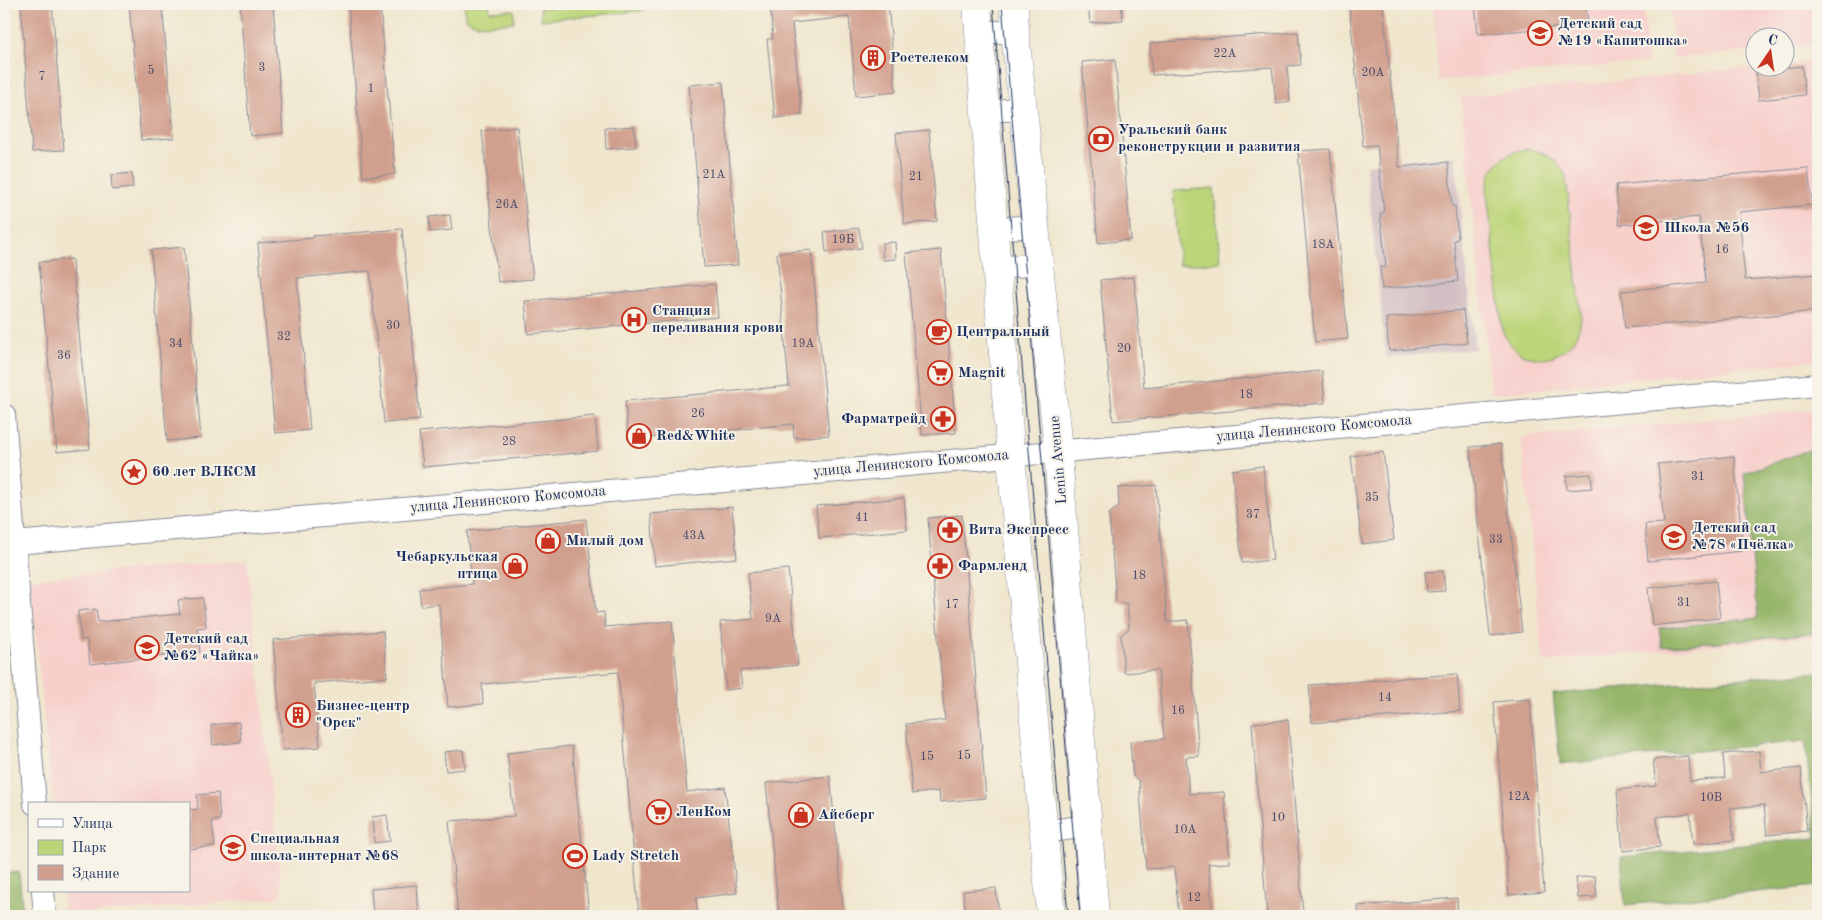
<svg xmlns="http://www.w3.org/2000/svg" width="1822" height="920" font-family="'Old Standard TT',serif">
  <style>
    .built { fill: #f7d0cc }
    .industrial { fill: #d2bec3 }
    .green { fill: #bdd579; stroke: #6c826c }
    .forest { fill: #96b669; stroke: #587264 }
    .building { fill: #d19f8d }
    .lines { fill: none; stroke-linecap: round; stroke-linejoin: round }
    .minor-casing { stroke: #868a96; stroke-width: 24 }
    .major-casing { stroke: #868a96; stroke-width: 29 }
    .minor { stroke: #fff; stroke-width: 22 }
    .major { stroke: #fff; stroke-width: 28 }
    .tram { stroke: #1b2f5e; stroke-width: 1 }
    .labels { text-anchor: middle; dominant-baseline: central; stroke-width: 4; stroke-linejoin: round; paint-order: stroke }
    .number-label { font-size: 12px; fill: #484b6a }
    .poi-label { font-size: 15px; font-weight: bold; fill: #1b2f5e; stroke: #f7f3e8; text-anchor: start }
    .street-label { font-size: 15px; fill: #1b2f5e; stroke: #f7f3e8 }
  </style>
  <rect width="100%" height="100%" fill="#f7f3e8"/>
  <filter id="ink" filterUnits="userSpaceOnUse"><feTurbulence type="fractalNoise" baseFrequency=".02" numOctaves="2"/><feDisplacementMap in="SourceGraphic" scale="10" xChannelSelector="R" yChannelSelector="G"/><feConvolveMatrix kernelMatrix="1 2 1 2 8 2 1 2 1" color-interpolation-filters="sRGB"/></filter>
  <filter id="wash" filterUnits="userSpaceOnUse"><feTurbulence type="fractalNoise" baseFrequency=".0096" numOctaves="4" result="noise"/><feDisplacementMap in="SourceGraphic" scale="20" xChannelSelector="R" yChannelSelector="G"/><feGaussianBlur stdDeviation="1.12" result="paint"/><feColorMatrix in="noise" values="0 0 0 0 0 0 0 0 0 0 0 0 0 0 0 0 0 1.4 0 .05"/><feComposite in="paint" operator="in"/></filter>
  <g filter="url(#wash)">
    <rect width="100%" height="100%" fill="#f0e6cd"/>
    <path class="built" d="M1432 4H1643L1648 62 1439 81Z
      M1669 4H1818V45L1785 48 1784 38H1754V51L1674 58Z
      M1818 60V360L1491 394 1461 97 1754 67 1784 68 1785 64Z
      M1818 409V636L1543 662 1521 437Z
      M247 560 282 897 64 916 62 891H189V804H53L30 579Z"/>
    <path class="industrial" d="M1455 156 1475 349 1386 358 1366 165Z"/>
    <path class="green" d="M464 4H489L490 11 514 10V22C502 23 471 30 465 16 464 13 465 7 464 4Z
      M588 4H653L651 6 640 11 541 20 540 8Z
      M1528 149C1546 152 1559 160 1566 177L1581 314C1581 363 1518 376 1502 329L1487 193C1487 168 1504 151 1528 149Z
      M1214 188 1220 262 1179 265 1173 191Z"/>
    <path class="forest" d="M1818 447V633L1662 647 1659 628 1758 618 1744 473Z
      M1818 672V886L1625 905 1621 857 1816 838 1805 741 1560 764 1553 694Z
      M19 872 23 916H4V873Z"/>
    <g id="blocks">
      <path class="building" d="M21 4H52L64 150 32 152Z
        M129 4H162L174 138 141 140Z
        M240 4H273L283 133 250 136Z
        M348 4H380L395 174 363 177Z
        M770 4H888L896 92 856 96 849 17 792 23 802 115 775 118 767 39H773Z
        M1088 4H1121L1123 20 1090 23Z
        M1349 4H1383L1399 167 1448 162 1452 206H1455L1458 239 1454 240 1458 281 1382 289 1380 267H1386L1380 213H1384L1377 145 1363 146Z
        M1475 4H1586L1588 25 1478 34Z
        M1298 32 1301 65 1287 66 1290 102 1276 104 1272 67 1152 75 1150 43Z
        M1115 59 1131 240 1098 243 1082 62Z
        M1802 66 1805 95 1759 100 1756 71Z
        M723 82 738 265 704 267 689 85Z
        M634 126 636 147 606 149 605 128Z
        M517 127 533 279 498 282 482 131Z
        M929 130 937 221 904 224 896 133Z
        M1330 149 1348 339 1315 342 1298 151Z
        M1808 168 1812 205 1739 212 1745 280 1818 274V311L1625 328 1621 291 1706 283 1699 217 1619 225 1616 185Z
        M132 173 133 188 112 190 111 175Z
        M450 215 452 230 430 232 429 217Z
        M859 228 862 248 826 252 824 232Z
        M402 229 420 420 384 423 370 271 297 278 310 430 275 433 258 243 313 238V236Z
        M895 242 896 259 883 260 882 243Z
        M184 247 201 438 167 441 151 250Z
        M811 250 829 435 794 438 793 424 628 440 625 401 789 386 777 253Z
        M941 250 956 433 922 435 906 253Z
        M72 259 90 449 57 452 39 262Z
        M1134 277 1144 388 1322 371 1325 403 1113 421 1100 280Z
        M715 284 718 317 528 334 525 301Z
        M1463 310 1467 343 1389 351 1386 318Z
        M595 416 598 451 423 467 419 432Z
        M1501 444 1522 632 1490 636 1470 447Z
        M1383 452 1394 540 1362 544 1351 456Z
        M1734 456 1743 551 1648 561 1645 524 1664 523 1658 464Z
        M1263 466 1273 560 1242 563 1232 470Z
        M1591 474 1592 488 1567 490 1566 476Z
        M1156 485 1167 622 1188 620 1199 756 1186 757 1189 794 1224 792 1230 863 1208 864 1213 916H1179L1174 867 1146 869 1139 781 1133 776 1130 742 1164 739 1158 670 1124 673 1121 635 1129 628 1127 604 1116 601 1109 514 1119 506 1118 488Z
        M904 498 907 530 819 538 816 506Z
        M732 507 737 558 655 566 651 514Z
        M962 515 986 798 940 802 939 791 912 794 906 724 945 720 928 518Z
        M586 519 596 613 604 612 605 627 672 621 687 792 725 787 737 893 696 898 698 916H639L618 672 482 684 483 704 448 707 439 604 421 606 419 589 472 584 467 531Z
        M788 569 798 665 740 671 742 688 726 690 720 622 753 619 748 573Z
        M1443 571 1445 591 1427 592 1425 572Z
        M1716 581 1720 618 1652 626 1648 588Z
        M203 598 206 627 197 628 200 652 90 664 87 639 81 640 78 611 96 609 98 622 180 614 178 600Z
        M383 631 387 677 314 683 320 747 283 750 273 640Z
        M1457 674 1460 711 1312 723 1309 685Z
        M1530 699 1544 892 1509 895 1494 702Z
        M1288 720 1303 913 1267 916 1252 723Z
        M239 722 241 742 213 745 211 725Z
        M572 746 589 916H458L449 821 514 816 507 753Z
        M463 750 465 769 446 771 444 752Z
        M1759 751 1761 772 1801 768 1807 831 1767 835 1764 805 1730 808 1734 840 1693 844 1690 813 1657 817 1660 847 1623 851 1617 790 1656 786 1653 760 1688 756 1690 781 1725 778 1723 754Z
        M830 776 844 916H779L766 783Z
        M218 793 220 820 212 821 215 846 189 849V810L198 809 197 795Z
        M387 815 390 841 374 843 372 817Z
        M1595 876 1597 897 1578 898 1576 878Z
        M417 885 419 916H373L371 889Z
        M996 888 999 916H966L963 891Z
        M1457 898 1458 916H1359L1358 906Z"/>
    </g>
  </g>
  <g filter="url(#ink)">
    <use href="#blocks" fill-opacity="0" stroke="#868a96" stroke-width="1"/>
    <g class="lines">
      <defs>
        <path id="minor" d="M979 32H1015
          M985 111 1023 109
          M993 229 1035 226
          M997 268 1039 264
          M4 415 35 804
          M4 544 1818 385
          M1043 832 1088 826
          M43 891 45 916"/>
        <path id="major" d="M977 4 1009 433 1051 916
          M1014 4 1015 32 1056 429 1095 916"/>
      </defs>
      <use href="#minor" class="minor-casing"/>
      <use href="#major" class="major-casing"/>
      <use href="#minor" class="minor"/>
      <use href="#major" class="major"/>
      <path class="tram" d="M993 4 1026 415 1068 916
        M1002 4 1046 506 1080 916"/>
    </g>
  </g>
  <defs>
    <symbol id="school-ring" viewBox="-11 -11 22 22"><circle r="9.5" fill="#f7f3e8" stroke="#c8321e" stroke-width="1.5"/><path d="M0-5L7-2L0 1L-7-2ZM-4 1L0 2.5L4 1V4Q0 6-4 4Z" fill="#c8321e"/></symbol>
    <symbol id="building-ring" viewBox="-11 -11 22 22"><circle r="9.5" fill="#f7f3e8" stroke="#c8321e" stroke-width="1.5"/><path d="M-4-6H4V6H1V3H-1V6H-4ZM-2.5-4.3h1.7v1.8h-1.7ZM.8-4.3h1.7v1.8H.8ZM-2.5-1h1.7V.8h-1.7ZM.8-1h1.7V.8H.8Z" fill="#c8321e"/></symbol>
    <symbol id="bank-ring" viewBox="-11 -11 22 22"><circle r="9.5" fill="#f7f3e8" stroke="#c8321e" stroke-width="1.5"/><path d="M-6-4H6V4H-6ZM0-2.3a2.3 2.3 0 1 0 0 4.6a2.3 2.3 0 1 0 0-4.6Z" fill="#c8321e"/></symbol>
    <symbol id="hospital-ring" viewBox="-11 -11 22 22"><circle r="9.5" fill="#f7f3e8" stroke="#c8321e" stroke-width="1.5"/><path d="M-5-5h3v3.5h4V-5h3V5h-3V1.5h-4V5h-3Z" fill="#c8321e"/></symbol>
    <symbol id="cafe-ring" viewBox="-11 -11 22 22"><circle r="9.5" fill="#f7f3e8" stroke="#c8321e" stroke-width="1.5"/><path d="M-5.5-4.5H6V0H3Q3 3.5 0 3.5H-2.5Q-5.5 3.5-5.5 0ZM3-3.2v2h1.7v-2ZM-6 4.5H4V6H-6Z" fill="#c8321e"/></symbol>
    <symbol id="supermarket-ring" viewBox="-11 -11 22 22"><circle r="9.5" fill="#f7f3e8" stroke="#c8321e" stroke-width="1.5"/><path d="M-6-5.5h2.5l.6 2H6L4.5 2H-2.5L-4.4-4H-6ZM-1.5 3.2a1.3 1.3 0 1 0 .1 0ZM3 3.2a1.3 1.3 0 1 0 .1 0Z" fill="#c8321e"/></symbol>
    <symbol id="pharmacy-ring" viewBox="-11 -11 22 22"><circle r="9.5" fill="#f7f3e8" stroke="#c8321e" stroke-width="1.5"/><path d="M-2-6h4v4h4v4h-4v4h-4v-4h-4v-4h4Z" fill="#c8321e"/></symbol>
    <symbol id="shop-ring" viewBox="-11 -11 22 22"><circle r="9.5" fill="#f7f3e8" stroke="#c8321e" stroke-width="1.5"/><path d="M-5-2.5h2.3a2.7 3.5 0 0 1 5.4 0H5L5.5 6h-11ZM-1.5-2.5h3a1.5 2.3 0 0 0-3 0Z" fill="#c8321e"/></symbol>
    <symbol id="sight-ring" viewBox="-11 -11 22 22"><circle r="9.5" fill="#f7f3e8" stroke="#c8321e" stroke-width="1.5"/><path d="M0-6L1.8-2.2L6-1.7L2.9 1.2L3.7 5.4L0 3.3L-3.7 5.4L-2.9 1.2L-6-1.7L-1.8-2.2Z" fill="#c8321e"/></symbol>
    <symbol id="stadium-ring" viewBox="-11 -11 22 22"><circle r="9.5" fill="#f7f3e8" stroke="#c8321e" stroke-width="1.5"/><path d="M0-5a6.5 5 0 1 0 0 10a6.5 5 0 1 0 0-10ZM-3.5-1.8h7v3.6h-7Z" fill="#c8321e"/></symbol>
  </defs>
  <g fill-rule="evenodd">
    <use href="#school-ring" x="1526" y="19" width="28" height="28"/>
    <use href="#building-ring" x="859" y="44" width="28" height="28"/>
    <use href="#bank-ring" x="1087" y="125" width="28" height="28"/>
    <use href="#school-ring" x="1632" y="214" width="28" height="28"/>
    <use href="#hospital-ring" x="620" y="306" width="28" height="28"/>
    <use href="#cafe-ring" x="925" y="318" width="28" height="28"/>
    <use href="#supermarket-ring" x="926" y="359" width="28" height="28"/>
    <use href="#pharmacy-ring" x="929" y="405" width="28" height="28"/>
    <use href="#shop-ring" x="625" y="422" width="28" height="28"/>
    <use href="#sight-ring" x="120" y="458" width="28" height="28"/>
    <use href="#pharmacy-ring" x="936" y="516" width="28" height="28"/>
    <use href="#school-ring" x="1660" y="523" width="28" height="28"/>
    <use href="#shop-ring" x="534" y="527" width="28" height="28"/>
    <use href="#shop-ring" x="501" y="552" width="28" height="28"/>
    <use href="#pharmacy-ring" x="926" y="552" width="28" height="28"/>
    <use href="#school-ring" x="133" y="634" width="28" height="28"/>
    <use href="#building-ring" x="284" y="701" width="28" height="28"/>
    <use href="#supermarket-ring" x="645" y="798" width="28" height="28"/>
    <use href="#shop-ring" x="787" y="801" width="28" height="28"/>
    <use href="#school-ring" x="219" y="834" width="28" height="28"/>
    <use href="#stadium-ring" x="561" y="842" width="28" height="28"/>
  </g>
  <g class="labels">
    <g class="number-label">
      <text x="1225" y="54">22А</text>
      <text x="262" y="68">3</text>
      <text x="151" y="71">5</text>
      <text x="1373" y="73">20А</text>
      <text x="42" y="77">7</text>
      <text x="371" y="89">1</text>
      <text x="714" y="175">21А</text>
      <text x="916" y="177">21</text>
      <text x="507" y="205">26А</text>
      <text x="843" y="240">19Б</text>
      <text x="1323" y="245">18А</text>
      <text x="1722" y="250">16</text>
      <text x="393" y="326">30</text>
      <text x="284" y="337">32</text>
      <text x="176" y="344">34</text>
      <text x="803" y="344">19А</text>
      <text x="1124" y="349">20</text>
      <text x="64" y="356">36</text>
      <text x="1246" y="395">18</text>
      <text x="698" y="414">26</text>
      <text x="509" y="442">28</text>
      <text x="1698" y="477">31</text>
      <text x="1372" y="498">35</text>
      <text x="1253" y="515">37</text>
      <text x="862" y="518">41</text>
      <text x="694" y="536">43А</text>
      <text x="1496" y="540">33</text>
      <text x="1139" y="576">18</text>
      <text x="1684" y="603">31</text>
      <text x="952" y="605">17</text>
      <text x="773" y="619">9А</text>
      <text x="1385" y="698">14</text>
      <text x="1178" y="711">16</text>
      <text x="964" y="756">15</text>
      <text x="927" y="757">15</text>
      <text x="1519" y="797">12А</text>
      <text x="1711" y="798">10В</text>
      <text x="1278" y="818">10</text>
      <text x="1185" y="830">10А</text>
      <text x="1194" y="898">12</text>
    </g>
    <g class="poi-label">
      <text x="1558" y="24">Детский сад<tspan x="1558" dy="17">№19 «Капитошка»</tspan></text>
      <text x="890" y="58">Ростелеком</text>
      <text x="1118" y="130">Уральский банк<tspan x="1118" dy="17">реконструкции и развития</tspan></text>
      <text x="1664" y="228">Школа №56</text>
      <text x="652" y="311">Станция<tspan x="652" dy="17">переливания крови</tspan></text>
      <text x="956" y="332">Центральный</text>
      <text x="958" y="373">Magnit</text>
      <text x="926" y="419" text-anchor="end">Фарматрейд</text>
      <text x="656" y="436">Red&amp;White</text>
      <text x="152" y="472">60 лет ВЛКСМ</text>
      <text x="1692" y="528">Детский сад<tspan x="1692" dy="17">№78 «Пчёлка»</tspan></text>
      <text x="968" y="530">Вита Экспресс</text>
      <text x="566" y="541">Милый дом</text>
      <text x="498" y="557" text-anchor="end">Чебаркульская<tspan x="498" dy="17">птица</tspan></text>
      <text x="958" y="566">Фармленд</text>
      <text x="164" y="639">Детский сад<tspan x="164" dy="17">№62 «Чайка»</tspan></text>
      <text x="316" y="706">Бизнес-центр<tspan x="316" dy="17">"Орск"</tspan></text>
      <text x="676" y="812">ЛенКом</text>
      <text x="818" y="815">Айсберг</text>
      <text x="250" y="839">Специальная<tspan x="250" dy="17">школа-интернат №68</tspan></text>
      <text x="592" y="856">Lady Stretch</text>
    </g>
    <g class="street-label">
      <text transform="translate(1314 429) rotate(-5)">улица Ленинского Комсомола</text>
      <text transform="translate(1059 460) rotate(-95)">Lenin Avenue</text>
      <text transform="translate(911 464) rotate(-5)">улица Ленинского Комсомола</text>
      <text transform="translate(508 500) rotate(-5)">улица Ленинского Комсомола</text>
    </g>
  </g>
  <rect width="1822" height="920" fill="none" stroke="#f7f3e8" stroke-width="20"/>
  <rect x="28" y="802" width="162" height="90" fill="#f7f3e8" stroke="#9fa5b1"/>
  <rect x="38" y="819" width="25" height="8" fill="#ffffff" stroke="#9fa5b1"/>
  <text x="72" y="828" font-size="15" fill="#1b2f5e">Улица</text>
  <rect x="38" y="840" width="25" height="15" fill="#bdd579" stroke="#9fa5b1"/>
  <text x="72" y="852" font-size="15" fill="#1b2f5e">Парк</text>
  <rect x="38" y="865" width="25" height="15" fill="#d19f8d" stroke="#9fa5b1"/>
  <text x="72" y="878" font-size="15" fill="#1b2f5e">Здание</text>
  <g transform="translate(1770 52) rotate(13)"><circle r="24" fill="#f7f3e8" stroke="#9fa5b1"/>
  <path d="M0-4L9 19L0 12L-9 19Z" fill="#c8321e"/>
  <text y="-8" font-size="14" font-weight="bold" text-anchor="middle" fill="#1b2f5e">С</text>
  </g>
</svg>
